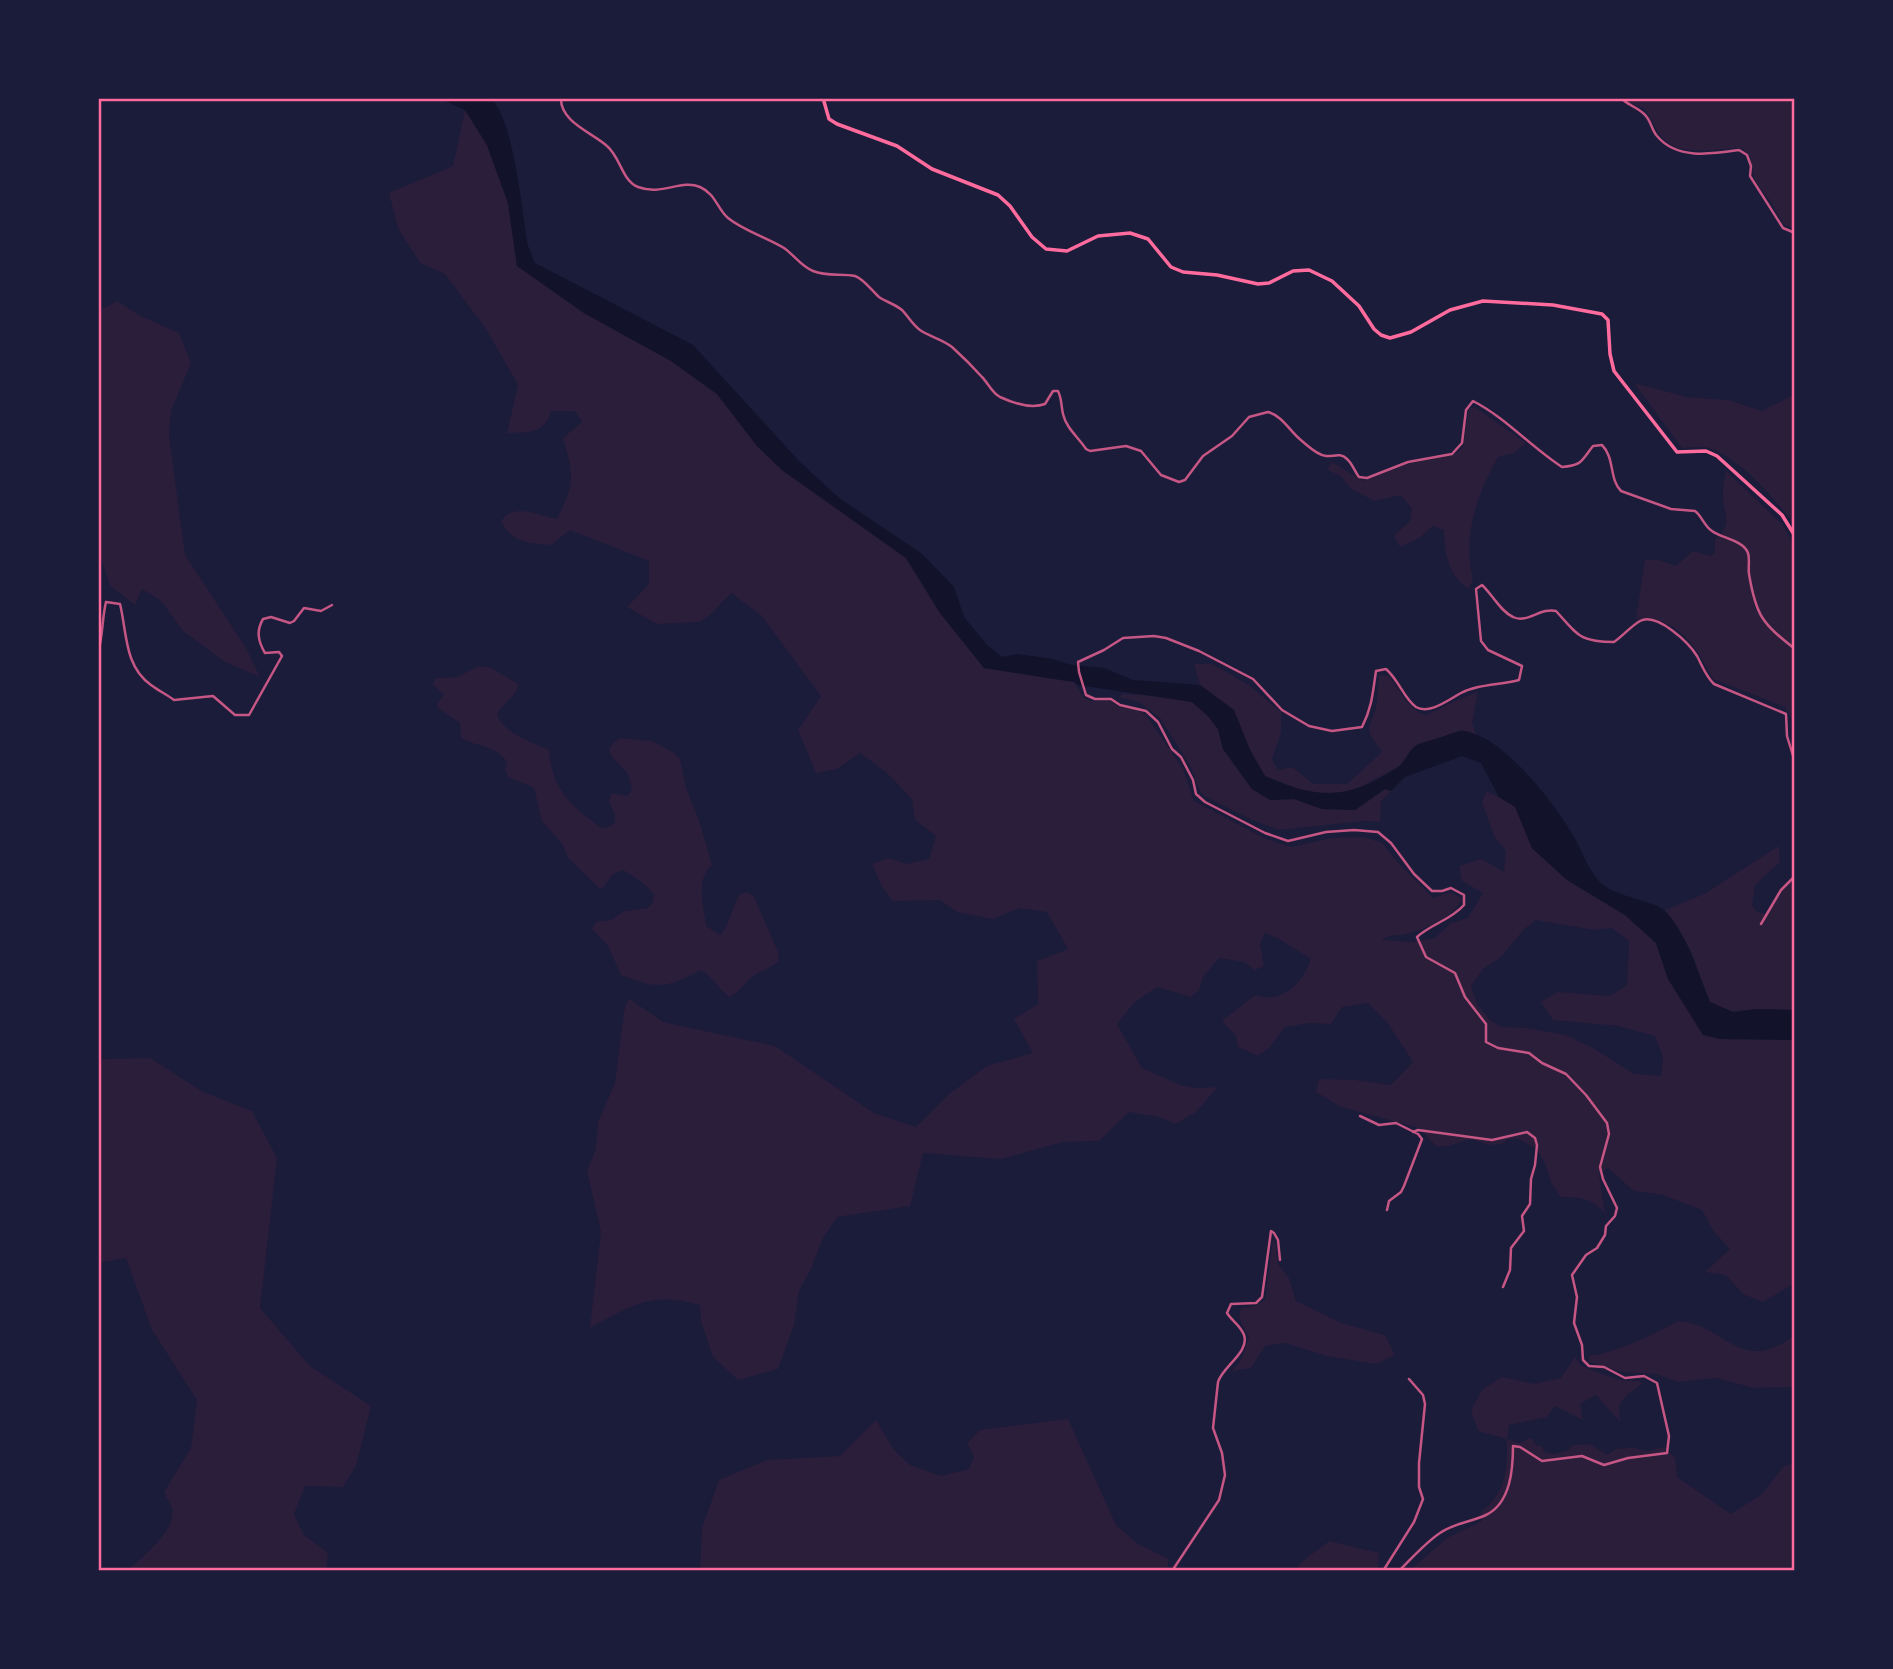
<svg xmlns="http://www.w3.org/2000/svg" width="1893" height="1669" font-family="'Sofia Sans Condensed',sans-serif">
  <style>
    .green { fill: #2a1e3b; fill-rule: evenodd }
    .water { fill: #12122b }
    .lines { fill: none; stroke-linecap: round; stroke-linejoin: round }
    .minor { stroke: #c65784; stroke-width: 2.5 }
    .tertiary { stroke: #c65784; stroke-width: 2.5 }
    .primary { stroke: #ff6b9d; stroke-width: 3.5 }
    .neatline { fill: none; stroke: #ff6b9d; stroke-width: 2.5 }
  </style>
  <rect width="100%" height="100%" fill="#1b1b3a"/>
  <path class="green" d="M1625 98H1795V229L1783 224 1771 202 1760 188 1754 178 1750 156 1742 148C1716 148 1676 160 1658 132 1653 124 1650 116 1644 108L1632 105Z
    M465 110 487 145 508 203 517 266 584 313 671 361 717 394 757 446 782 470 906 558 940 613 984 668 1074 682 1084 698 1091 701H1111L1119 707 1136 709 1146 715 1183 769 1194 801 1266 839 1292 847 1331 838 1364 837 1382 843 1401 866 1433 898 1451 892 1462 899C1454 917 1426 929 1407 934 1397 937 1391 933 1382 940L1412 942 1435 938 1451 923 1468 918 1483 893 1462 881 1459 866 1481 859 1504 872 1506 851 1494 836 1482 802 1487 791 1515 806 1532 848 1567 880 1625 915 1656 943 1668 979 1721 1039 1795 1040V1283L1763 1302 1743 1294 1726 1275 1705 1272 1730 1249 1714 1232 1702 1210 1663 1195 1634 1191 1608 1168 1599 1174 1605 1213C1592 1198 1580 1197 1561 1197L1551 1182 1546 1165 1537 1149 1518 1139H1508L1502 1144 1490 1145 1470 1139 1448 1146 1437 1147 1419 1128 1341 1107 1316 1092 1319 1079 1355 1080 1391 1085 1413 1062 1387 1022 1368 1003 1342 1007 1331 1024 1310 1023 1285 1027 1269 1048 1258 1056 1238 1047 1236 1036 1222 1021 1255 995C1260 996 1267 998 1272 997 1292 995 1305 976 1311 959L1279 939 1265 933 1260 944 1264 966 1255 970 1244 962 1219 958 1203 977 1199 990 1191 997 1157 987 1135 1002 1117 1024 1142 1068 1180 1085 1197 1088 1218 1087 1196 1112 1176 1124 1159 1117 1129 1112 1099 1141 1063 1142 1001 1159 923 1153 910 1206 837 1217 823 1238 811 1269 799 1291 794 1325 778 1369 738 1380 713 1357 701 1321 700 1305C652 1291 632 1305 590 1328L601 1232 587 1171 596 1149 598 1122 615 1083 624 1013 626 1003 630 999 663 1022 775 1046 874 1113 916 1127 949 1094 987 1066 1033 1053 1014 1019 1038 1004 1037 961 1068 949 1047 912 1020 908 993 919 957 912 940 900 893 901 881 885 872 864 888 858 907 864 929 859 936 836 915 820 912 799 887 773 860 753 837 769 816 773 798 730 821 696 761 615 731 593 710 615 699 622 657 624 627 607 649 584V561L570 530 551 545C529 543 512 543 501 521 515 502 538 515 557 519 575 483 574 476 563 438L582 422 575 411H551C544 435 529 432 507 433L518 385 486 329 445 274 420 263 398 228 389 193 453 166ZM1536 920 1594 930 1612 928 1629 941 1627 985 1610 996 1558 992 1541 1002 1553 1020 1618 1026 1655 1036 1663 1057 1661 1076 1634 1074 1593 1048 1566 1035 1526 1028 1502 1027 1490 1020 1477 1004 1471 986 1483 969 1501 957 1524 929Z
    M117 301 141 316 179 333 191 363 171 411 169 435 185 555 246 648 260 677 225 662 183 631 161 601 142 589 135 605 110 586 98 549V311Z
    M1634 383 1687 397 1728 400 1762 411 1795 394V525C1773 498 1743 460 1709 448 1701 446 1690 448 1682 448Z
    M1475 407 1526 443 1514 453 1498 457C1477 494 1462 537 1473 579L1469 589C1449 577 1444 552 1444 530L1433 526 1419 538 1400 547 1394 536 1410 521 1412 509 1401 495 1374 501 1350 488 1341 476 1327 470 1332 462 1363 481 1408 464 1455 454 1463 447 1469 409Z
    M1726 471 1783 525 1795 548V743L1791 718 1785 707 1713 679C1698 649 1675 612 1636 619L1645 560H1659L1676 566 1693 551 1711 556 1715 552V540C1735 522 1722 515 1723 493 1723 486 1725 478 1726 471Z
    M1194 664H1212L1249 685 1281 712V733L1272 759 1278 770 1292 767 1314 784H1347L1382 752 1370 734 1369 727 1376 709 1379 675 1389 676C1400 691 1407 708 1425 715L1478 691 1472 723 1476 735 1462 730 1416 745 1400 766 1362 786 1344 793 1328 795 1309 793 1265 776 1250 750 1234 710 1200 685Z
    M479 666 491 668 518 684C517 697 502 703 497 715 506 735 530 741 549 750 553 792 570 804 601 828L609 827 615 822V815L609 801 612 793 627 796 632 790 628 774 612 757 609 749 613 743 620 738 652 741 674 753 680 759 686 788 699 820 712 865C695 880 704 906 706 926L720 935C731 924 731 907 740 894L748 892 754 897 778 952 779 961C770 969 758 971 750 979 742 986 738 993 729 997 719 989 712 976 701 970 667 988 658 990 621 975L608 946 592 929 596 922 611 920 624 911 648 908 653 902 654 894 643 883 623 870 612 875 603 888H599L568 858 563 845 542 821 534 788 508 777 505 769 507 762C496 745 477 747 461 738L460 723 438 708 437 704 444 695 433 684 436 678 457 677Z
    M1123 694 1159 696 1192 702 1208 716 1218 729 1223 749 1252 789 1270 800 1294 799 1322 809 1354 810 1385 789 1391 791 1381 801 1380 822 1364 821 1279 830 1250 819 1204 796 1199 789 1191 767 1160 718 1139 702 1118 697Z
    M1779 846 1780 862 1755 885 1752 905 1756 911 1765 914 1781 889 1795 875V1010L1756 1009 1733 1012 1710 1002 1691 951 1665 910 1704 894Z
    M150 1058 203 1092 252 1111 277 1158 260 1308 310 1366 371 1406 356 1466 343 1487 305 1486 294 1514 304 1535 328 1553 326 1571H126C141 1559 177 1530 172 1508 170 1503 166 1497 164 1492L191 1448 197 1400 152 1330 126 1258 98 1263V1059Z
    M1273 1239 1276 1244 1278 1264 1289 1278 1296 1301 1341 1323 1385 1335 1395 1355 1376 1364 1327 1356 1285 1343 1265 1346 1251 1368 1232 1371 1241 1360 1249 1337 1239 1318 1241 1308 1255 1306 1265 1300Z
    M1678 1321C1727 1324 1739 1377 1795 1335V1387L1754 1388 1716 1378 1678 1382 1656 1374 1622 1372 1589 1362V1356C1616 1353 1654 1334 1678 1321Z
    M1575 1357 1580 1365C1599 1373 1620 1383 1640 1381L1642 1384 1627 1395 1619 1405 1620 1422 1596 1395 1580 1404 1583 1420 1555 1406 1547 1417 1509 1425 1507 1439 1519 1443 1531 1438 1537 1446H1542L1544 1452 1554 1454 1569 1450 1572 1445 1590 1444 1607 1455 1618 1448 1624 1449 1631 1447 1647 1451 1664 1447 1675 1458 1677 1477 1731 1514 1762 1494 1784 1466 1795 1463V1571H1409L1447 1538 1482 1521 1481 1512C1507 1491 1507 1471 1507 1439L1478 1431 1471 1410 1482 1390 1502 1377 1534 1384 1561 1378Z
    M1068 1419 1116 1525 1138 1544 1169 1559 1167 1571H700L702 1528 719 1480 767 1460 840 1456 876 1420 893 1449 910 1465 941 1476 969 1469 974 1457 967 1443 980 1430Z
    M1329 1541 1379 1553 1378 1571H1295C1303 1557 1317 1552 1329 1541Z"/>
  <path class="water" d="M438 98H490C514 117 522 214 528 246L535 263 693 345 799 461 839 498 922 554 954 587 964 617 987 645 1002 657 1017 654 1053 659 1072 665 1104 668 1133 680 1200 685 1234 710 1250 750 1265 776C1317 799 1348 801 1398 767 1405 762 1408 752 1414 747 1420 742 1432 741 1439 738 1447 736 1457 730 1464 731 1503 736 1554 803 1573 835 1582 851 1587 867 1599 881 1616 899 1654 899 1666 912 1689 937 1697 972 1710 1002L1733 1012 1756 1009 1795 1010V1040L1720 1039 1703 1035 1668 979 1656 943 1625 915 1567 880 1532 848 1515 807 1499 797 1481 763 1462 756 1405 777 1391 791 1385 789 1355 810 1322 809 1294 799 1270 800 1252 789 1223 749 1218 729 1208 716 1192 702 1078 685 1074 682 984 668 940 613 906 558 782 470 757 446 717 394 671 361 584 313 517 266 508 203 487 145 465 110Z"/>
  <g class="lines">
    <path class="minor" d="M561 98C560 122 593 133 607 146 621 158 622 181 638 187 662 196 681 179 700 187 716 194 717 209 728 218 744 231 766 237 784 248 794 255 802 267 813 271 827 277 842 273 855 276 864 279 872 291 879 297 886 302 895 304 902 310 908 316 912 324 920 330 930 337 942 339 952 347 962 356 973 367 982 377 988 383 992 393 1000 397 1013 403 1031 409 1045 404L1053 391H1058C1062 399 1061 406 1063 414 1066 428 1079 438 1086 449L1090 451 1126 446 1141 451 1161 475 1179 482 1185 480 1203 456 1232 436 1249 417 1268 412C1283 416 1290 432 1302 441 1308 446 1317 455 1326 456 1333 457 1340 452 1347 459 1352 463 1355 472 1359 477L1367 478 1408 462 1452 454 1462 443 1466 410 1473 401C1506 418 1531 447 1562 467 1583 465 1581 461 1593 446L1602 445C1615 458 1609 479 1621 491L1671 509 1695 511C1702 516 1704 526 1712 531 1721 538 1743 540 1748 553 1750 559 1748 568 1749 574 1756 616 1762 623 1795 649
      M1621 98C1628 105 1636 107 1643 113 1651 119 1651 129 1657 136 1677 160 1712 154 1739 150L1747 155 1751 166 1750 176 1783 228 1795 233
      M1761 924 1781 890 1795 876
      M1360 1116 1379 1125 1396 1123 1418 1134 1422 1139 1404 1186 1401 1192 1389 1201 1387 1210
      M1413 1132 1418 1130 1492 1140 1527 1132 1535 1138 1537 1145 1535 1165 1531 1179 1530 1204 1522 1216 1524 1231 1511 1248 1510 1270 1503 1287
      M1172 1571 1219 1500 1225 1475 1222 1453 1213 1428 1218 1382C1222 1367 1250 1352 1244 1335 1241 1326 1232 1321 1227 1313L1231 1304 1256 1303 1262 1297 1271 1231 1274 1233 1278 1240 1280 1260"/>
    <path class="tertiary" d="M98 653C103 636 102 618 106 602L120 604C127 632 124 666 151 685 159 691 166 694 174 700L213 696 235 715H249L282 656 279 652 265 653C258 641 256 631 263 619L271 617 290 623 294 621 304 608 321 611 332 605
      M1383 1571 1414 1522 1423 1499 1419 1487V1463L1425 1404 1423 1395 1409 1379
      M1399 1571C1412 1558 1425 1543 1440 1533 1454 1523 1471 1522 1486 1515 1511 1503 1513 1468 1513 1446L1520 1447 1542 1461 1582 1456 1604 1465 1628 1458 1667 1453 1669 1436 1657 1383 1644 1376 1625 1378 1604 1367 1589 1366 1583 1360 1582 1345 1574 1323 1577 1297 1572 1275 1586 1255 1597 1248 1605 1235 1606 1226 1615 1216 1617 1208 1603 1179 1600 1167 1609 1134 1607 1123 1586 1095 1566 1074 1542 1063 1529 1053 1498 1048 1486 1042V1024L1465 997 1455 973 1426 957 1417 937C1431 924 1451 920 1464 905V895L1451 888 1442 891H1432L1414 874 1391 843 1378 832 1354 830 1326 832 1288 841 1265 833 1205 802 1196 794 1193 780 1181 757 1172 749 1158 722 1146 711 1120 705 1111 699H1095L1086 695 1079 672 1078 662 1104 650 1123 638 1154 636 1166 638 1199 651 1253 679 1282 710 1309 726 1332 731 1362 727C1372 708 1373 691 1376 671L1386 669C1399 680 1404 699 1416 707 1429 715 1448 700 1461 693 1478 684 1500 685 1519 680L1522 666 1488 650 1481 641 1476 589 1482 585C1492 594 1500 611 1513 617 1527 624 1541 607 1556 611 1578 635 1579 642 1614 642 1623 636 1631 626 1640 621 1657 612 1689 643 1697 656 1703 667 1705 675 1714 684L1786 714 1787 736 1795 762"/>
    <path class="primary" d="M823 98 829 119 837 124 897 146 932 169 998 195 1010 206 1032 237 1046 249 1067 251 1098 236 1130 233 1148 239 1171 267 1183 272 1217 275 1258 284 1269 283 1293 271 1309 270 1332 281 1359 306 1374 329 1381 335 1390 338 1411 332 1450 310 1483 301 1553 305 1602 314 1608 320 1610 354 1614 371 1677 452 1706 451 1717 456 1782 515 1795 536"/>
  </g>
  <rect width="1893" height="1669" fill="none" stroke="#1b1b3a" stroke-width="200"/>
  <rect x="100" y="100" width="1693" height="1469" class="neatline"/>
</svg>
